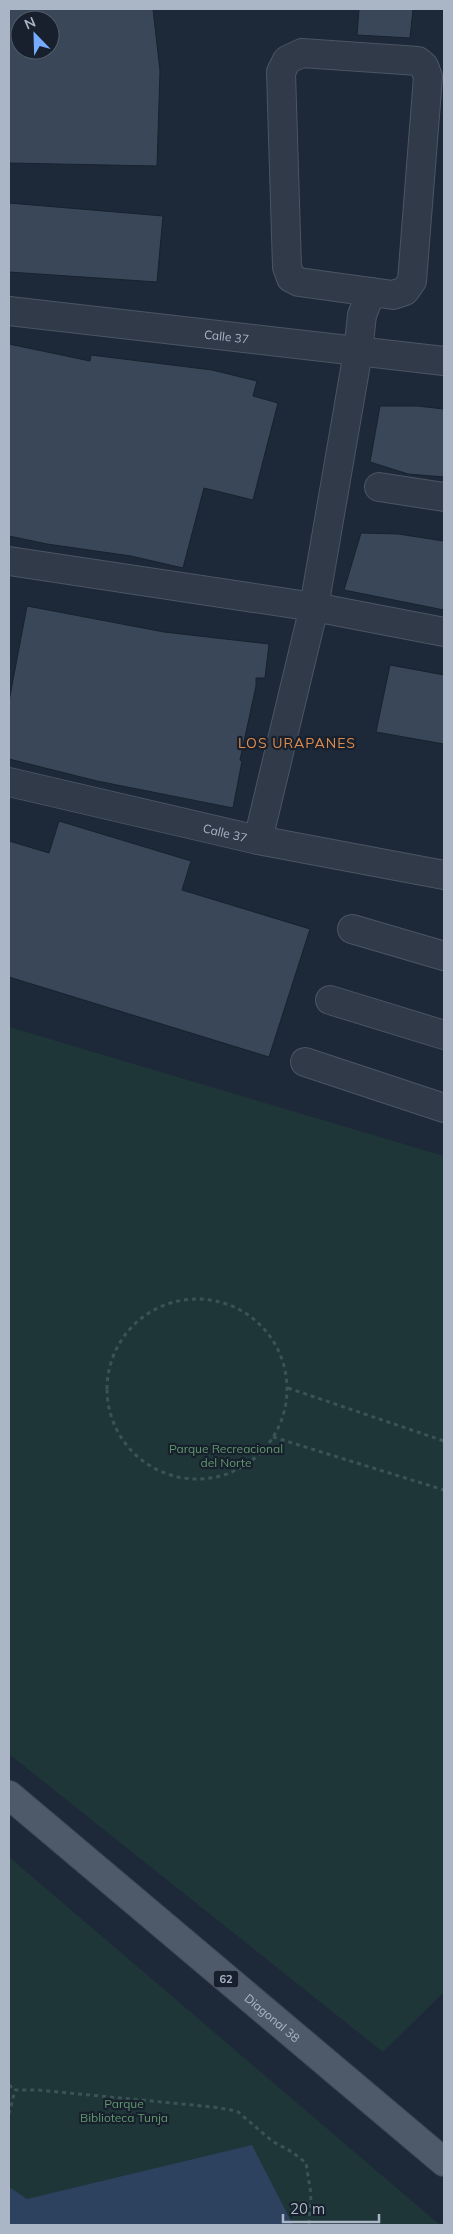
<svg xmlns="http://www.w3.org/2000/svg" width="453" height="2234" font-family="Mulish,sans-serif">
  <style>
    .green { fill: #1f3639 }
    .water { fill: #2c425f }
    .building { fill: #394759; stroke: #18222e; fill-rule: evenodd }
    .lines { fill: none; stroke-linecap: round; stroke-linejoin: round }
    .minor-casing { stroke: #4b5563; stroke-width: 30 }
    .major-casing { stroke: #3a4451; stroke-width: 30 }
    .path { stroke: #3c5356; stroke-width: 3; stroke-dasharray: 4 4; stroke-linecap: butt }
    .minor { stroke: #313a48; stroke-width: 28 }
    .major { stroke: #4e5969; stroke-width: 28 }
    .labels { text-anchor: middle; dominant-baseline: central; stroke-width: 4.5; stroke-linejoin: round; paint-order: stroke }
    .shield { fill: #17202c; stroke: #7e8898; stroke-width: 1 }
    .shield-label { font-size: 11px; font-weight: bold; fill: #aab5c6 }
    .street-label { font-size: 12px; fill: #aab5c6; stroke: #17202c }
    .park-label { font-size: 12px; fill: #60986d; stroke: #17202c }
    .neighbourhood-label { font-size: 14px; letter-spacing: 1px; fill: #dd8b4d; stroke: #17202c }
  </style>
  <rect width="100%" height="100%" fill="#1d2938"/>
  <path class="green" d="M9 1027 444 1156V1992L383 2052 9 1754Z
    M9 1857 440 2225H9Z"/>
  <path class="water" d="M252 2145 293 2225H9V2187L27 2199Z"/>
  <path class="building" d="M9 9H153L160 71 157 166 9 163ZM20 20H50V50H20Z
    M359 9H413L410 38 357 35Z
    M9 203 163 216 157 282 9 272Z
    M9 344 90 361 91 355 212 370 257 381 253 396 278 403 253 500 204 488 183 568 131 556 47 544 9 536Z
    M380 406H417L444 409V477L408 474 370 462Z
    M361 533 398 534 444 541V610L344 590Z
    M27 606 164 632 269 644 265 678H256V686L240 760 242 761 233 808 97 781 9 759V701Z
    M390 665 444 675V744L376 732Z
    M59 821 191 861 182 890 310 929 269 1057 9 977V841L49 853Z"/>
  <g class="lines">
    <defs>
      <g id="minor">
        <path d="M302 53 418 61 424 66 428 77 412 281 405 291 393 295 299 282 291 278 287 267 281 72 287 60Z"/>
        <path id="s1" d="M9 311 444 361"/>
        <path d="M379 487 444 497"/>
        <path d="M9 561 314 607 444 632"/>
        <path id="s2" d="M9 782 258 840 444 875"/>
        <path d="M258 840 314 607 358 352 362 315 371 292"/>
        <path d="M352 929 444 956"/>
        <path d="M330 1000 444 1035"/>
        <path d="M305 1062 444 1108"/>
      </g>
      <g id="major">
        <path id="s3" d="M9 1795 444 2162"/>
      </g>
    </defs>
    <use href="#minor" class="minor-casing"/>
    <use href="#major" class="major-casing"/>
    <path class="path" d="M107 1389a90 90 0 1 1 180 0a90 90 0 1 1-180 0Z
      M288 1388 444 1441
      M273 1437 444 1490
      M9 2085 15 2090
      M9 2114 15 2090H38L213 2107 237 2111 272 2141 292 2152 306 2163 311 2194 309 2225"/>
    <use href="#minor" class="minor"/>
    <use href="#major" class="major"/>
  </g>
  <g class="labels">
    <rect class="shield" x="213.5" y="1970.5" width="25" height="17" rx="4"/>
    <g class="shield-label">
      <text x="226" y="1979">62</text>
    </g>
    <g class="street-label">
      <text stroke="none"><textPath href="#s1" startOffset="219">Calle 37</textPath></text>
      <text stroke="none"><textPath href="#s2" startOffset="222">Calle 37</textPath></text>
      <text stroke="none"><textPath href="#s3" startOffset="345">Diagonal 38</textPath></text>
    </g>
    <g class="park-label">
      <text x="226" y="1448">Parque Recreacional<tspan x="226" dy="14">del Norte</tspan></text>
      <text x="124" y="2103">Parque<tspan x="124" dy="14">Biblioteca Tunja</tspan></text>
    </g>
    <g class="neighbourhood-label">
      <text x="297" y="743">LOS URAPANES</text>
    </g>
  </g>
  <rect width="453" height="2234" fill="none" stroke="#aab5c6" stroke-width="20"/>
  <g transform="translate(35 35) rotate(337)"><circle r="24" fill="#17202c" stroke="#525c6a"/>
  <path d="M0-4L9 19L0 12L-9 19Z" fill="#76abff"/>
  <text y="-8" font-size="14" font-weight="bold" text-anchor="middle" fill="#aab5c6">N</text>
  </g>
  <path d="M283 2214v8h96v-8" fill="none" stroke="#aab5c6" stroke-width="2.5"/>
  <text x="290" y="2214" font-size="15" fill="#aab5c6" stroke="#17202c" stroke-width="4" paint-order="stroke">20 m</text>
</svg>
